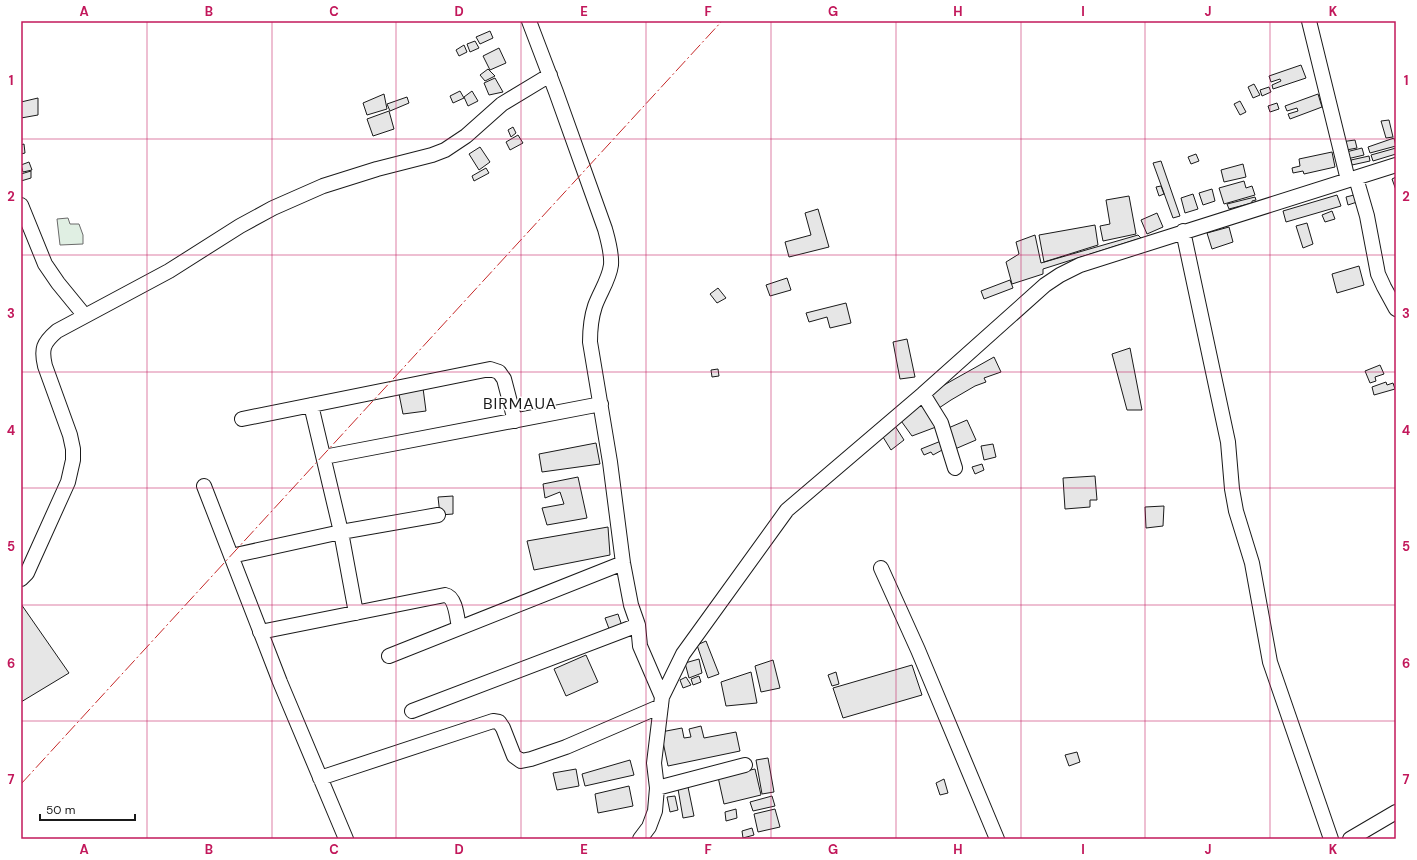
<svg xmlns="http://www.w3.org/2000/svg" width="1417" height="860" font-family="'DM Sans',sans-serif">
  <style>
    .green { fill: #e0efe3; stroke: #6a6a6a }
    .building { fill: #e6e6e6; stroke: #1a1a1a }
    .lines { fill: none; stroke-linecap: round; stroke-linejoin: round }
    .minor-casing { stroke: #1a1a1a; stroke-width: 16 }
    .minor { stroke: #fff; stroke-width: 14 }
    .power { stroke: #c62828; stroke-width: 1; stroke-dasharray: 14 3 2 3; stroke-linecap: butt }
    .grid { fill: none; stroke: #c2185b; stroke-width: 1; stroke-opacity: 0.55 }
    .labels { text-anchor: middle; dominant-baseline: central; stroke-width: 3; stroke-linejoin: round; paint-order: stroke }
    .quarter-label { font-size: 16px; letter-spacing: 1px; fill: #1a1a1a; stroke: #fff }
    .neatline { fill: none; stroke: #c2185b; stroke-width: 1.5 }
    .grid-label { font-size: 13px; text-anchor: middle; font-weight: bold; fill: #c2185b }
  </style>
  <rect width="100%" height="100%" fill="#fff"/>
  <path class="green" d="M68 218 70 224H79L83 235V244L60 245 57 219Z"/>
  <path class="building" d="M490 31 493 38 480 44 476 37Z
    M475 41 479 48 470 52 467 44Z
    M464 45 467 52 459 56 456 50Z
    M499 48 506 63 490 70 483 56Z
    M1301 65 1306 78 1273 89 1272 85 1281 81 1280 79 1271 82 1269 76Z
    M488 69 495 76 485 81 480 75Z
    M495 78 503 92 489 95 484 83Z
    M1254 84 1260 95 1253 98 1248 87Z
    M1269 87 1271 92 1262 96 1260 90Z
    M460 91 464 98 453 103 450 96Z
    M472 91 478 101 468 106 464 97Z
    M384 94 387 109 367 115 363 103Z
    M1318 94 1322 107 1290 119 1288 114 1298 111 1297 108 1287 111 1285 106Z
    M407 97 409 103 390 111 387 104Z
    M38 98V115L21 118V102Z
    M1240 101 1246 112 1240 115 1234 104Z
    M1277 103 1279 109 1270 112 1268 106Z
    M389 111 394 129 373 136 367 119Z
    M1389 120 1393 137 1386 138 1381 121Z
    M513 127 516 133 511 137 508 130Z
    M518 135 523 143 510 150 506 142Z
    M1394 138 1396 146 1370 153 1368 147Z
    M1355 140 1357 148 1341 151 1340 142Z
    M24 144 25 153 21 154V145Z
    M480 147 490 162 479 170 469 154Z
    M1362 148 1364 155 1347 159 1346 152Z
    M1396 148V154L1373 161 1371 155Z
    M1332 152 1335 167 1304 174 1303 171 1293 173 1292 168 1300 166 1299 159Z
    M1196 154 1199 161 1191 164 1188 157Z
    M1369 156 1370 161 1352 165 1351 160Z
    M1161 161 1180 216 1173 218 1153 163Z
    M29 162 32 170 23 172 21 165Z
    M1243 164 1246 177 1224 182 1221 170Z
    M486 168 489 173 474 181 472 176Z
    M31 171V178L21 181V174Z
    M1396 177V190L1392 179Z
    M1244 181 1246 188 1252 186 1255 195 1224 204 1219 188Z
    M1161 186 1164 194 1159 196 1156 187Z
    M1212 189 1215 201 1203 205 1199 193Z
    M1193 194 1198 209 1185 213 1181 198Z
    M1358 194 1360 201 1348 205 1346 197Z
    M1337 195 1341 206 1286 222 1283 211Z
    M1129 196 1136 234 1103 241 1100 226 1110 224 1106 200Z
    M1255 197 1256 200 1252 201V203L1229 209 1227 204Z
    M818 209 829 247 789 257 785 242 811 235 805 213Z
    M1332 211 1335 219 1325 222 1322 215Z
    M1157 213 1163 227 1147 234 1141 220Z
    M1307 223 1313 244 1303 248 1296 226Z
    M1095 225 1098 245 1044 262 1039 235Z
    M1229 227 1233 242 1212 249 1207 233Z
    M1035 235 1041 263 1138 235 1141 238 1043 269V274L1012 284 1006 262 1019 254 1016 242Z
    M1359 266 1364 285 1337 293 1332 274Z
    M787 278 791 290 770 296 766 285Z
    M1010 280 1013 288 984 299 981 291Z
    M718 288 726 298 717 303 710 294Z
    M846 303 851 323 830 328 827 317 809 322 806 313Z
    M907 339 915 377 900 379 893 342Z
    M1130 348 1142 410H1127L1112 354Z
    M994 357 1001 372 984 378 986 382 975 386 951 400 936 410 928 394Z
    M1380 365 1384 374 1375 377 1376 381 1370 383 1365 371Z
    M718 369 719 376 712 377 711 370Z
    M1386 382 1387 385 1393 383 1395 389 1374 395 1372 387Z
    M423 388 426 411 403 414 399 394Z
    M925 402 936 427 912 436 899 418Z
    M967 420 976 440 955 449 946 429Z
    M895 426 904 440 891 450 883 437Z
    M941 441 944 449 933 455 931 452 924 455 921 449Z
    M596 443 600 464 542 472 539 454Z
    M993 444 996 457 984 460 981 446Z
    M982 464 984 470 975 474 972 467Z
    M1095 476 1097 500H1090V507L1065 509 1063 478Z
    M578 477 587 518 547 525 542 508 564 504 560 492 545 498 543 484Z
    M453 496V514L440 515 438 497Z
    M1164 506 1163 526 1146 528 1145 507Z
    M608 527 610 555 534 570 527 541Z
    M21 604 69 673 21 702Z
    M618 614 623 629 611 634 605 618Z
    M706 641 719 674 708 678 697 645Z
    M586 655 598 682 566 696 554 669Z
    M699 659 702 673 689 678 685 663Z
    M773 660 780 688 761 692 755 666Z
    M912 665 922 695 843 718 833 688Z
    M751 672 757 703 726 706 721 682Z
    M836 672 839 684 832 686 828 675Z
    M699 676 701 682 693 685 691 679Z
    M686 677 691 685 683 688 680 680Z
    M701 726 704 738 736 732 740 751 668 766 661 732 682 728 684 738 691 737 689 729Z
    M1077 752 1080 762 1069 766 1065 755Z
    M768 758 774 792 762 794 756 760Z
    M630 760 634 775 585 786 582 774Z
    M576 769 579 786 557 790 553 773Z
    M755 769 761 795 724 804 718 777Z
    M944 779 948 793 940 795 936 783Z
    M629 786 633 806 598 813 595 794Z
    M688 787 694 816 683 818 678 789Z
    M675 796 678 810 670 812 667 797Z
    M772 796 775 806 753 811 750 802Z
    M736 809 737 818 726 821 725 812Z
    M775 809 780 827 758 832 754 814Z
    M752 828 754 835 743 838 742 831Z"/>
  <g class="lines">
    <defs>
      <path id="minor" d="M529 21 556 92 605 229C608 240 612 253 611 265 609 280 600 292 595 306 591 318 590 329 590 342L610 462 623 563 631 605 638 625 640 646 662 697
        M1309 21 1348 180
        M1356 178 1367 216 1378 274 1384 287 1396 309
        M21 205 45 264 58 283 85 316
        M1183 231 1228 442 1232 489 1236 511 1252 563 1270 662 1331 839
        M923 394 941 423 955 468
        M311 405 341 532 356 613
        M242 419 490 369 499 372 504 379 515 421
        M324 457 601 404
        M204 486 280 682 346 839
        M231 556 341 532 438 515
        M881 568 918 650 997 839
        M21 579 27 573 31 564 68 482 73 460V449L70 435 45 366C41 349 43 343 57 331L169 271 240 226 273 208 323 186 377 169 432 155 445 150 466 136 502 104 550 75
        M260 632 445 595C456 597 457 618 459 628
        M389 656 623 563
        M412 711 638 625
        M320 778 493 721 499 722 503 728 514 756 521 761 531 759 566 747 661 706
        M657 788 745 765
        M640 839 649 827 655 811 657 788 654 763 662 697 683 654 787 510 923 394 1045 285 1060 275 1080 265 1396 165
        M1350 839 1396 812"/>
    </defs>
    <use href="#minor" class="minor-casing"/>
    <use href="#minor" class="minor"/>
    <path class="power" d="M21 784 722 21"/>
  </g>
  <path class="grid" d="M147 21V839M272 21V839M396 21V839M521 21V839M646 21V839M771 21V839M896 21V839M1021 21V839M1145 21V839M1270 21V839M21 139H1396M21 255H1396M21 372H1396M21 488H1396M21 605H1396M21 721H1396"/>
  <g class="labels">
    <g class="quarter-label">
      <text x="520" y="403">BIRMAUA</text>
    </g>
  </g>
  <rect width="1417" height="860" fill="none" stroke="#ffffff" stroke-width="44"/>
  <path d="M40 814v6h95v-6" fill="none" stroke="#1a1a1a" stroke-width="2"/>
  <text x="46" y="814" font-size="12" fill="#1a1a1a" stroke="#ffffff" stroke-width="3" paint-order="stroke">50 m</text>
  <rect x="22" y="22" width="1373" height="816" class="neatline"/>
  <g class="grid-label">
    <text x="84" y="16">A</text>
    <text x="209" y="16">B</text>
    <text x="334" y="16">C</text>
    <text x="459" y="16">D</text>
    <text x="584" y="16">E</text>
    <text x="708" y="16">F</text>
    <text x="833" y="16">G</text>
    <text x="958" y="16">H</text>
    <text x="1083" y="16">I</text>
    <text x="1208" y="16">J</text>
    <text x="1333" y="16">K</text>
    <text x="11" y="85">1</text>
    <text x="1406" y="85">1</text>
    <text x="11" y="201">2</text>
    <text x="1406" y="201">2</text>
    <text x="11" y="318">3</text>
    <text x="1406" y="318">3</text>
    <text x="11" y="435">4</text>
    <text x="1406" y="435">4</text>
    <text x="11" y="551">5</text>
    <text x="1406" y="551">5</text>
    <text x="11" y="668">6</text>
    <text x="1406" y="668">6</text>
    <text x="11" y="784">7</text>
    <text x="1406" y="784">7</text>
    <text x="84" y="854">A</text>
    <text x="209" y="854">B</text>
    <text x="334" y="854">C</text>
    <text x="459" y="854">D</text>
    <text x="584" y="854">E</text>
    <text x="708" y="854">F</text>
    <text x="833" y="854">G</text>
    <text x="958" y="854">H</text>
    <text x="1083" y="854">I</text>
    <text x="1208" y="854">J</text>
    <text x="1333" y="854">K</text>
  </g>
</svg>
